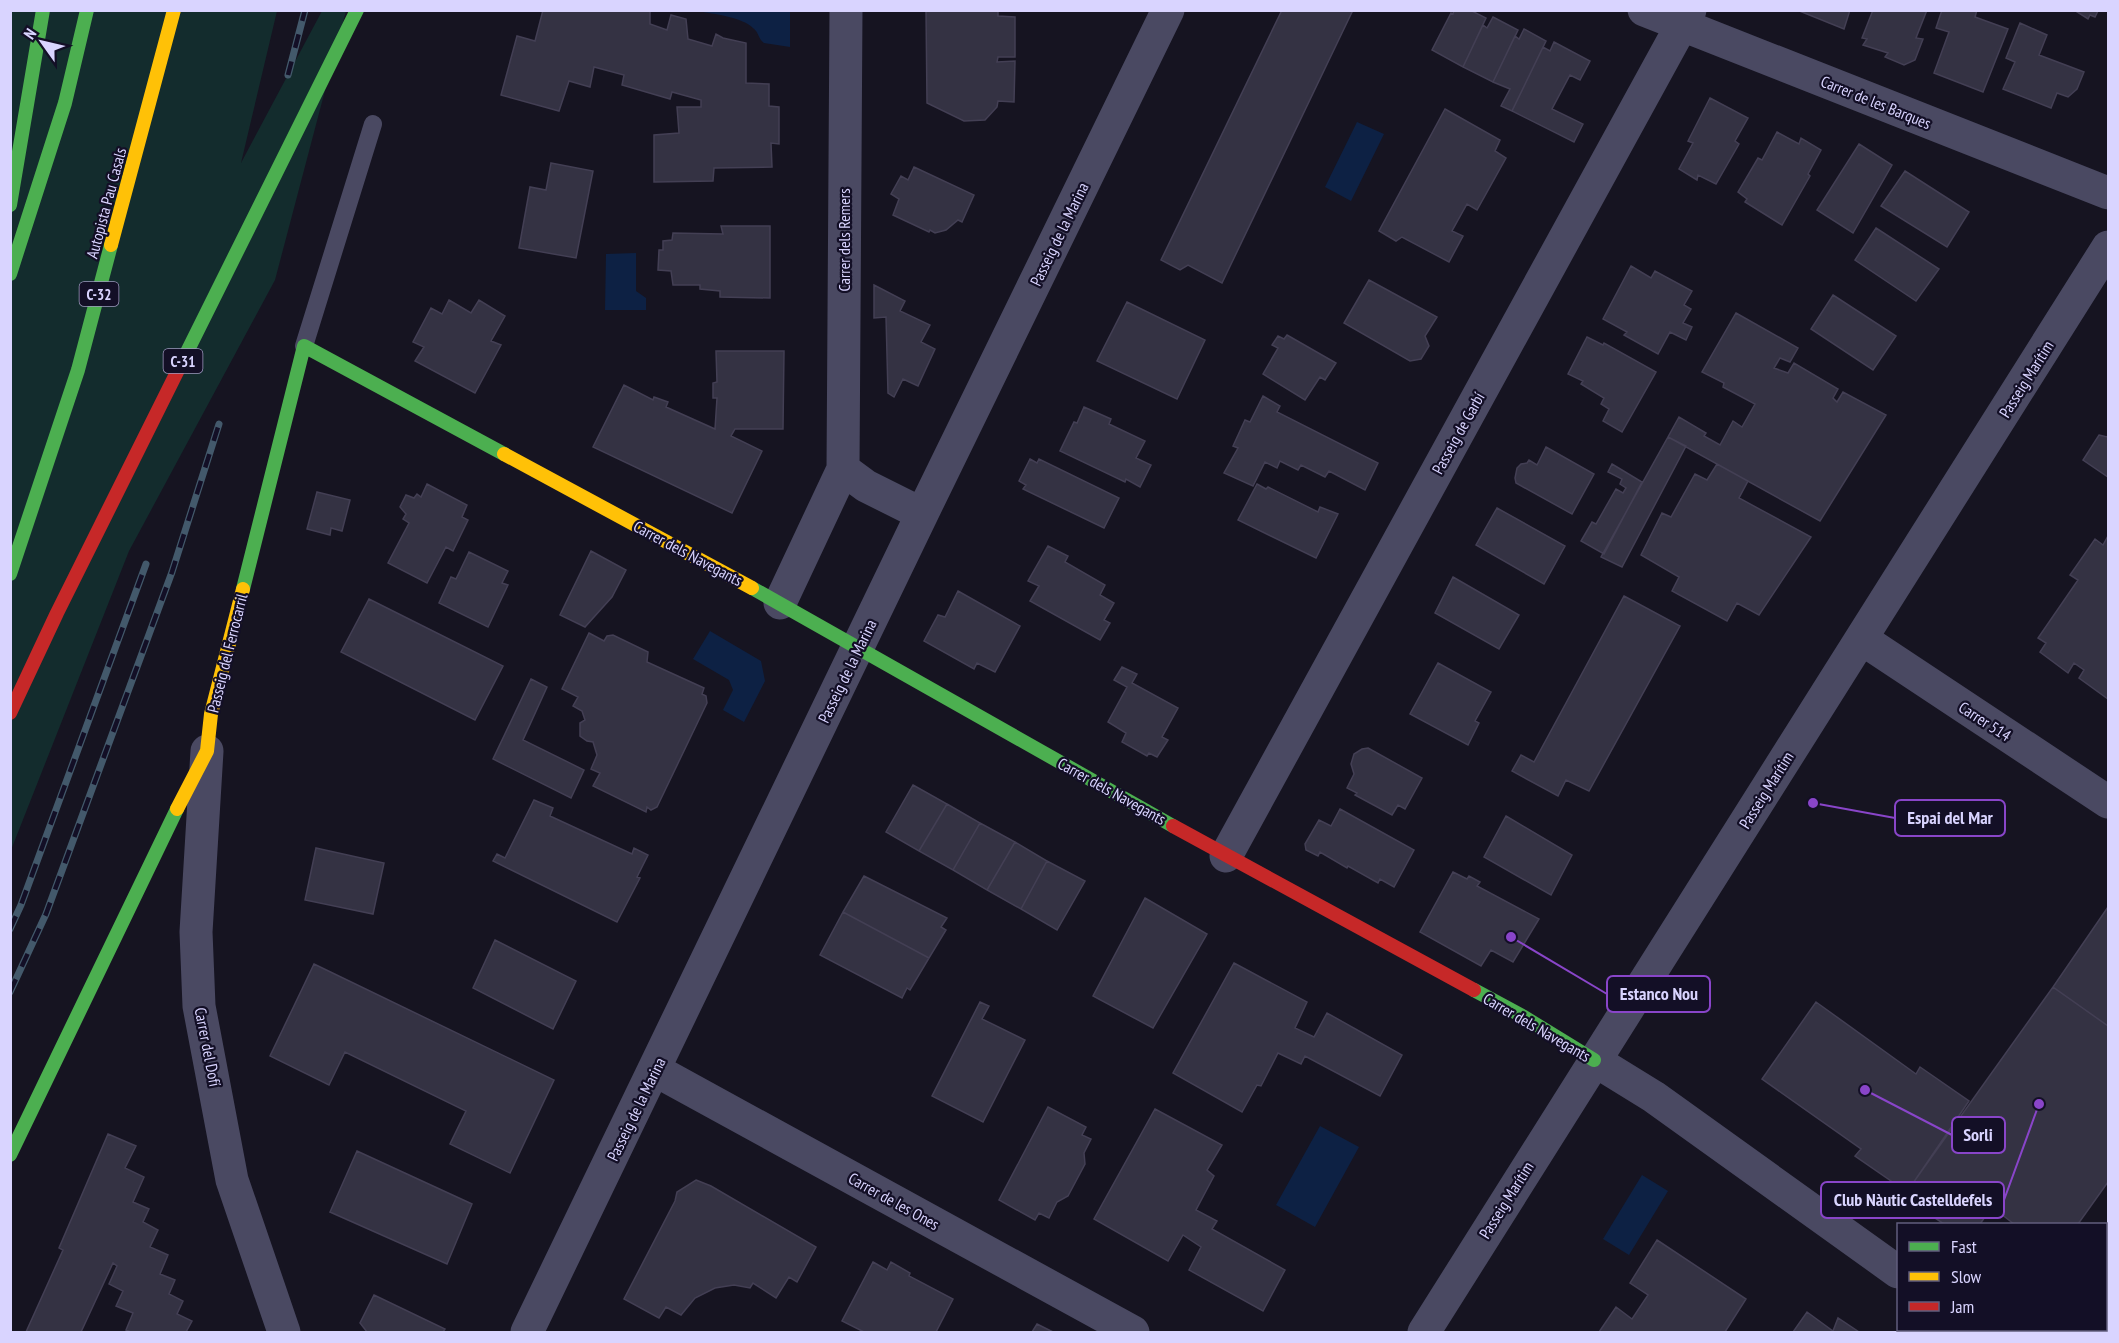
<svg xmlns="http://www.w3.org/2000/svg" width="2119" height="1343" font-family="'PT Sans Narrow',sans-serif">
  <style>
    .green { fill: #132c2d }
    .water { fill: #0d2144 }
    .building { fill: #343243; stroke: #433f54; stroke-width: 1.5 }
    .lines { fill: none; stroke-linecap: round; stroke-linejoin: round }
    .lane { stroke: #4a4962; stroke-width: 18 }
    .street { stroke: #4a4962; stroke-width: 33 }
    .fast { stroke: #4caf50; stroke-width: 14 }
    .slow { stroke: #ffc107; stroke-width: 14 }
    .jam { stroke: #c62828; stroke-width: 14 }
    .rail-casing { stroke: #43596b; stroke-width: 7 }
    .rail { stroke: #130f26; stroke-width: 4.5; stroke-dasharray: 14; stroke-linecap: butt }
    .labels { text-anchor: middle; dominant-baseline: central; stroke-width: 4.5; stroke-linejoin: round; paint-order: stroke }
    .shield { fill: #130f26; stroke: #9e99be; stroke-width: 1.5 }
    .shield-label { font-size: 15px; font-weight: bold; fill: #d9d4ff }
    .street-label { font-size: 16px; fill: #d9d4ff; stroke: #130f26 }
    .leader { fill: none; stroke: #8945c9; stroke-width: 2 }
    .callout-dot { fill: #8945c9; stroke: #130f26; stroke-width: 2 }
    .callout { fill: #130f26; stroke: #8945c9; stroke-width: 2 }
    .callout-label { font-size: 18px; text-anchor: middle; font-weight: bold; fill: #d9d4ff }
  </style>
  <rect width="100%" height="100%" fill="#161421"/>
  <path class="green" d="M11 11H277L241 163 322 11H346L275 280 129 551 11 850Z"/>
  <path class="water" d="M698 11H790V47L764 43C758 39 759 32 753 28 742 17 713 14 698 11Z
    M1357 122 1384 134 1351 201 1325 187Z
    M636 253V291L646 298V310H605L606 254Z
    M710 631 761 661 765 681 744 722 723 710 733 690 729 680 693 659Z
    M1320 1126 1359 1147 1315 1227 1276 1205Z
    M1642 1175 1668 1191 1629 1255 1603 1239Z"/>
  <path class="building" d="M543 10H650V24L667 30 671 15 686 19 688 39 712 46 716 34 723 38 746 43V83L769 84V106L779 107V144L771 143 772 167 714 168 713 181 654 182V135L679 133 677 107H701V100L672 92 670 99 622 85 624 75 594 67 590 87 569 81 559 111 501 95 517 36 535 41Z
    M926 10H998V16L1015 17V57H998L997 62 1015 61 1014 102 998 101 997 107 985 120 964 121 927 103Z
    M1282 10H1353L1222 283 1188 265 1180 270 1161 260Z
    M1454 10H1470L1486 18 1463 67 1432 50 1451 13 1453 14Z
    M1797 10H1850L1844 29Z
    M1873 10H1927L1916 38 1923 39 1915 60 1904 65 1885 57 1888 53 1863 45 1867 39 1862 38Z
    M1942 10H1977L1975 17 2008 29 1983 92 1934 73 1949 32 1936 28Z
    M2074 10H2100L2098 11 2095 17 2090 15 2088 19Z
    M1493 17 1518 30 1493 82 1463 67 1483 25 1487 28Z
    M2020 23 2047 35 2039 55 2084 72 2077 89 2068 97 2057 93 2051 108 2003 89 2015 62 2006 58Z
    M1524 29 1546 41 1512 111 1501 106 1510 89 1493 82 1515 36 1519 39Z
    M1554 42 1590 61 1580 80 1570 75 1552 109 1583 124 1574 142 1512 111 1543 47 1550 51Z
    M1710 98 1748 118 1735 141 1739 144 1716 184 1698 175 1697 180 1679 169 1693 143 1688 141Z
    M1445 109 1500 140 1495 151 1506 158 1477 210 1467 204 1452 231 1463 236 1449 262 1402 237 1396 241 1379 231Z
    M1777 132 1799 144 1801 138 1821 150 1808 174 1810 176 1782 225 1745 202 1747 199 1738 192 1758 158 1762 160Z
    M1859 144 1892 165 1853 233 1817 210Z
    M551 163 593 171 576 258 519 248 530 187 546 190Z
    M914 167 974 195 962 222 958 220 946 230 935 233 930 230 929 232 893 215 899 199 891 194 901 176 908 180Z
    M1905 171 1969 212 1947 247 1881 206Z
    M721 226H770V298L720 297V291L700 289V285H673L671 271 658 270 659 250H663V241L672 240 673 233 723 234Z
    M1876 228 1939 269 1916 301 1855 260Z
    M1631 266 1651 278 1655 271 1692 291 1684 305 1691 309 1683 323 1692 327 1686 340 1670 332 1658 354 1624 335 1627 332 1603 319Z
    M1369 280 1437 317 1425 336 1429 346 1421 359 1410 361 1344 323Z
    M874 285 905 301 900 311 930 325 921 342 935 349 918 386 903 379 894 397 888 393 886 317 874 318Z
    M1833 295 1896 336 1873 370 1811 329Z
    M449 300 471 313 479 300 505 316 491 341 501 345 475 393 415 361 424 347 413 342 431 308 442 314Z
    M1127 302 1205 340 1177 399 1097 361Z
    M1736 313 1798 348 1790 362 1780 358 1774 368 1788 373 1794 363 1838 389 1833 398 1837 402 1843 392 1886 415 1820 521 1668 437 1679 417 1706 433 1704 436 1720 445 1733 421 1742 427 1755 404 1723 387 1724 383 1702 372Z
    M1287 335 1336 363 1325 380 1320 377 1305 400 1263 374 1278 348 1272 345 1278 336 1284 339Z
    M1587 337 1603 345 1604 343 1656 372 1622 432 1603 421 1609 409 1601 404 1604 398 1581 384 1583 381 1568 374Z
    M716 351H784L783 429H735L731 436 762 451 732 513 593 447 624 385 653 400 654 397 668 402 666 407 715 429 717 398H713V383L717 382Z
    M1263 396 1280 406 1277 412 1378 463 1365 490 1329 471 1325 477 1301 465 1298 470 1280 461 1277 468 1265 462 1253 486 1224 473 1238 448 1233 446 1245 420 1250 422Z
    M1084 407 1111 419 1109 424 1145 441 1136 458 1151 465 1140 487 1126 479 1125 482 1060 451 1074 422 1077 423Z
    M2099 435 2107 437 2108 435V477L2083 460Z
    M1668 437 1686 446 1622 567 1601 557Z
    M1546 447 1594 474 1572 514 1516 483 1515 478 1517 468 1521 464 1527 463 1529 460 1537 465Z
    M1030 459 1037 463 1039 459 1119 498 1104 528 1023 489 1026 485 1019 481Z
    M1612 464 1642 482 1604 554 1581 541 1592 522 1596 524 1616 489 1623 493 1626 488 1620 484 1622 479 1608 472Z
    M1717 464 1748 481 1739 498 1811 537 1759 615 1737 603 1727 621 1672 591 1679 577 1641 555 1662 513 1671 517 1695 474 1707 480Z
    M427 484 467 505 462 517 468 520 453 551 446 547 427 583 388 563 409 523 403 519 406 514 400 507 406 495 414 498 417 494 421 497Z
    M1257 484 1266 489 1268 487 1318 512 1320 507 1338 514 1316 558 1238 520Z
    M317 492 350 500 342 531 331 528 330 535 307 529Z
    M1497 508 1565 546 1544 584 1476 545Z
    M2108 536V699L2079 678 2084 670 2074 663 2068 673 2040 652 2046 643 2038 638 2078 580 2070 575 2095 539 2103 545Z
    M1048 546 1068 556 1065 562 1105 585 1100 595 1114 603 1104 620 1110 623 1100 640 1030 601 1039 586 1028 581Z
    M591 551 626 570 612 597 585 627 560 615Z
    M469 552 508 571 502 583 508 585 488 627 439 603 451 577 456 579Z
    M1453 577 1519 615 1499 649 1435 613Z
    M958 591 1020 626 995 672 977 663 974 669 924 641 938 615 945 617Z
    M1624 596 1680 626 1589 791 1566 780 1558 796 1512 771 1521 755 1534 762Z
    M369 599 503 666 475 720 341 652Z
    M589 633 604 641 607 636 613 635 648 652 647 662 704 688 702 694 706 696 707 703 657 807 651 810 647 807 646 812 593 786 600 773 591 769 597 755 593 742 587 741 580 736V723L585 720 582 711 573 706 578 697 562 689Z
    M1438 663 1491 692 1475 721 1479 723 1468 745 1410 714Z
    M1122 667 1137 674 1132 683 1178 708 1162 737 1168 740 1157 757 1149 753 1147 756 1122 742 1126 733 1108 722 1127 687 1114 680Z
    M531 679 547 687 523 740 584 770 571 798 493 759Z
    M1368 748 1422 778 1405 809 1398 805 1392 815 1355 795 1357 793 1347 788 1354 774 1351 764 1354 754 1362 749Z
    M913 785 947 804 919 851 886 832Z
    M534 800 553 808 550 816 632 854 634 848 648 855 637 877 640 878 617 922 493 861 497 854 505 858Z
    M947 804 980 823 953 870 919 851Z
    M1340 809 1414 850 1394 887 1380 879 1378 883 1348 866 1347 868 1320 852 1318 856 1306 850 1305 844 1319 820 1331 826Z
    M1506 816 1572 855 1551 895 1484 857Z
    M980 823 1015 842 987 890 953 870Z
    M1015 842 1047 861 1021 909 987 890Z
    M316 848 384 863 373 914 305 900Z
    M1047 861 1085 881 1057 930 1021 909Z
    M1453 872 1467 879 1469 876 1480 882 1477 886 1539 919 1513 962 1491 950 1481 966 1420 932Z
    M864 876 947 918 941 927 946 930 929 958 843 912Z
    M1145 898 1207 934 1153 1028 1093 996Z
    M2108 907V1026L2053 987Z
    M843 912 929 958 910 990 907 988 902 998 820 955Z
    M495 940 576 981 553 1029 473 988Z
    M1234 963 1307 1002 1295 1028 1314 1037 1327 1013 1402 1055 1380 1096 1305 1056 1301 1064 1278 1053 1261 1086 1257 1085 1242 1112 1173 1073Z
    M314 964 554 1080 510 1173 450 1144 466 1111 345 1052 329 1085 270 1056Z
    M2053 987 2108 1026V1182L2078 1224H2014L1992 1207 1980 1224H1944L1903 1197Z
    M980 1002 989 1006 982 1019 1025 1040 983 1122 932 1096Z
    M1816 1002 1916 1074 1920 1067 1969 1101 1907 1192 1855 1156 1861 1149 1762 1079Z
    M1048 1107 1086 1127 1082 1135 1091 1139 1084 1153 1085 1164 1068 1196 1057 1202 1049 1218 1039 1213 1035 1220 999 1200Z
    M1155 1109 1222 1145 1207 1170 1214 1176 1196 1210 1217 1221 1212 1229 1285 1270 1263 1311 1189 1270 1201 1247 1183 1235 1168 1261 1094 1219Z
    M108 1134 136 1146 125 1168 144 1177 133 1202 149 1209 143 1222 158 1230 150 1247 168 1255 160 1274 175 1280 169 1294 183 1301 177 1314 192 1321 186 1332H131L126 1330 133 1313 116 1306 123 1291 109 1284 117 1266 113 1263 81 1332H26L63 1250 59 1248Z
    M357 1151 472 1204 447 1264 330 1212Z
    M696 1180 711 1186 816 1247 797 1282 789 1277 776 1298 753 1283 750 1288 734 1285 715 1288 695 1298 681 1315 666 1307 659 1318 624 1299 675 1201 677 1192Z
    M1657 1240 1746 1299 1725 1332H1599L1616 1307 1632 1319 1648 1295 1630 1283Z
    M873 1262 887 1270 891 1262 910 1273 909 1276 953 1299 936 1332H864L842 1321Z
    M374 1295 445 1329 443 1332H367L360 1323Z
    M1807 1312 1833 1331 1838 1318 1859 1332H1793Z
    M1037 1324 1053 1332H1032Z"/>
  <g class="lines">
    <path class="lane" d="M304 346 373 124"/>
    <path class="street" d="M1644 10 2108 193
      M843 469 866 486 922 514
      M780 603 843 469 846 10
      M1862 639 2108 802
      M207 751 196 932 199 1006 232 1180 284 1332
      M1226 856 1690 10
      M1594 1060 1654 1097 1898 1272
      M655 1070 1133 1332
      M1980 1330 1984 1332
      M527 1332 922 514 1168 10
      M1424 1332C1650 969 1882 610 2108 247"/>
    <path class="fast" d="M10 205 43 10
      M10 274 65 103 87 10
      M183 360 357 10
      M10 574 78 370 111 245
      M752 588 1173 826
      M243 589 304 346 504 454
      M1474 990 1524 1017 1594 1060
      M10 1155 177 809"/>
    <path class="slow" d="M111 245 174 10
      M504 454 752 588
      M177 809 207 751 211 714 243 589"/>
    <path class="jam" d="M10 713 57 613 183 360
      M1173 826 1474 990"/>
    <defs>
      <path id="rail" d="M288 75 305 10
        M10 929 21 905 146 564
        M10 992 46 914 172 572 219 424"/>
    </defs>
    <use href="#rail" class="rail-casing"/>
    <use href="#rail" class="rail"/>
  </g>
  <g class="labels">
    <g class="shield">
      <rect x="79.5" y="282" width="39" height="24" rx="4.5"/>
      <rect x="163.5" y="349" width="39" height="24" rx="4.5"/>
    </g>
    <g class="shield-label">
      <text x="99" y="294">C-32</text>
      <text x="183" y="361">C-31</text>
    </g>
    <g class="street-label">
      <text transform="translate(1876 102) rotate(22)">Carrer de les Barques</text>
      <text transform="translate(106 203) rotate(-75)">Autopista Pau Casals</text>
      <text transform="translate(1059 234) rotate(-64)">Passeig de la Marina</text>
      <text transform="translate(844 240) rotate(-90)">Carrer dels Remers</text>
      <text transform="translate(2026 379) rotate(-58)">Passeig Marítim</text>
      <text transform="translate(1458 433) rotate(-61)">Passeig de Garbí</text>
      <text transform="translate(688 553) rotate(28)">Carrer dels Navegants</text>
      <text transform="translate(227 653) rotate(-76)">Passeig del Ferrocarril</text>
      <text transform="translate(847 671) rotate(-64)">Passeig de la Marina</text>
      <text transform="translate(1985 721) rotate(33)">Carrer 514</text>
      <text transform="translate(1766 790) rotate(-58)">Passeig Marítim</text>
      <text transform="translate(1112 791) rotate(29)">Carrer dels Navegants</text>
      <text transform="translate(1537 1027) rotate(30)">Carrer dels Navegants</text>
      <text transform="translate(208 1047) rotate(79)">Carrer del Dofí</text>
      <text transform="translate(636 1109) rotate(-64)">Passeig de la Marina</text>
      <text transform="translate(1506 1200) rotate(-58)">Passeig Marítim</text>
      <text transform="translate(894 1201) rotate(29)">Carrer de les Ones</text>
    </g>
  </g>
  <path class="leader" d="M1813 803L1895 818M1511 937L1607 994M1865 1090L1952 1135M2039 1104L2004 1200"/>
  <g class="callout-dot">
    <circle cx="1813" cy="803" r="6"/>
    <circle cx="1511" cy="937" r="6"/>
    <circle cx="1865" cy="1090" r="6"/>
    <circle cx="2039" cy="1104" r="6"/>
  </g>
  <g class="callout">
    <rect x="1895" y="800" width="110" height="36" rx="6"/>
    <rect x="1607" y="976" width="103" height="36" rx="6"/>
    <rect x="1952" y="1117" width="53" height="36" rx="6"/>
    <rect x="1821" y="1182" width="183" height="36" rx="6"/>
  </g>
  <g class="callout-label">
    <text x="1950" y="824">Espai del Mar</text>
    <text x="1659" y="1000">Estanco Nou</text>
    <text x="1978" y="1141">Sorli</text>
    <text x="1913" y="1206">Club Nàutic Castelldefels</text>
  </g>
  <rect width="2119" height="1343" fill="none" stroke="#d9d4ff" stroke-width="24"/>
  <rect x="1897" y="1223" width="210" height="108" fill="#130f26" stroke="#625e7d" stroke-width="1.5"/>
  <rect x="1909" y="1242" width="30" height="9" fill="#4caf50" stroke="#625e7d" stroke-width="1.5"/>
  <text x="1951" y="1253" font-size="18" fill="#d9d4ff">Fast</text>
  <rect x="1909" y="1272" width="30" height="9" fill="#ffc107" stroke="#625e7d" stroke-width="1.5"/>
  <text x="1951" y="1283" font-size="18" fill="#d9d4ff">Slow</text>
  <rect x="1909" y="1302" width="30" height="9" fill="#c62828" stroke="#625e7d" stroke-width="1.5"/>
  <text x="1951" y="1313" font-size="18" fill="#d9d4ff">Jam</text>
  <g transform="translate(42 42) rotate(304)" stroke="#130f26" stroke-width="4.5" paint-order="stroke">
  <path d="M0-4.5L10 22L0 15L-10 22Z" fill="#d9d4ff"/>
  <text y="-9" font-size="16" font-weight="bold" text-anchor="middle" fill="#d9d4ff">N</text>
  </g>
</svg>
